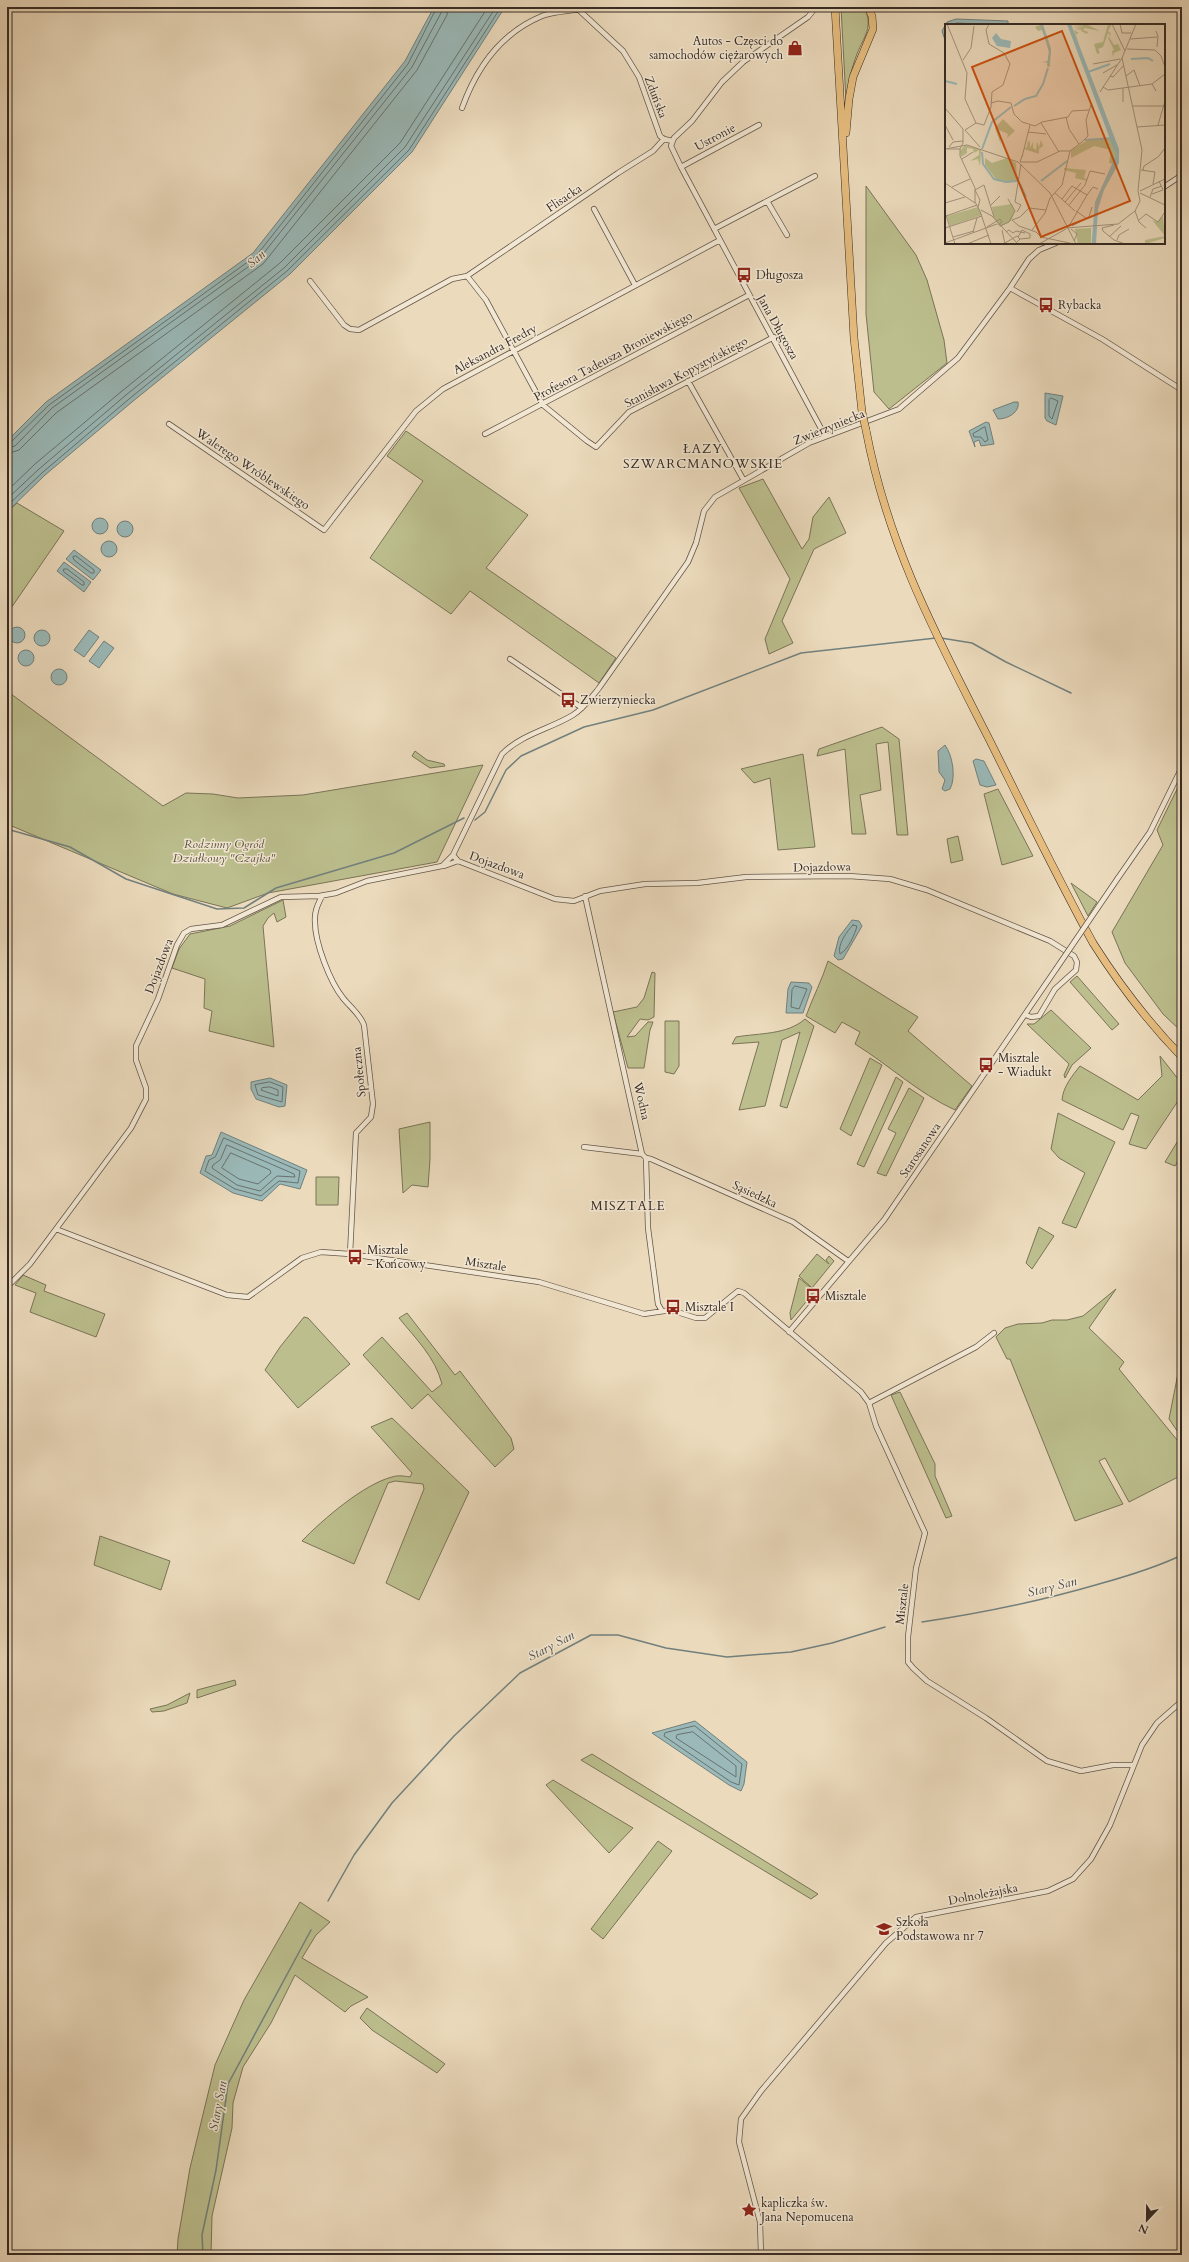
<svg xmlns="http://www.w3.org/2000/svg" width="1189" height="2262" font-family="Cardo,serif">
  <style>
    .green { fill: #bcbe8d; stroke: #7a7458 }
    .water { fill: #9ab9b8; stroke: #72807d }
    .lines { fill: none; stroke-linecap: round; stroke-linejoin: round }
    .shore { stroke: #68726e; stroke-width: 1 }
    .stream { stroke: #72807d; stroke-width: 1.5 }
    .minor-casing { stroke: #64574a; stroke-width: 6 }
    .primary-casing { stroke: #372b24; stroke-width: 8 }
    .minor { stroke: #f2e7d3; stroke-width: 4.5 }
    .primary { stroke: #e6bd7e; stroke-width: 7 }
    .minor-bridge-casing { stroke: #64574a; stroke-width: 6; stroke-linecap: butt }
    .primary-bridge-casing { stroke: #372b24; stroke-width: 8; stroke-linecap: butt }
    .minor-bridge { stroke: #f2e7d3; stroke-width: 4.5 }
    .primary-bridge { stroke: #e6bd7e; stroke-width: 7 }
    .labels { text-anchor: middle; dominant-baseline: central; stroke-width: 3; stroke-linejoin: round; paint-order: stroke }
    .poi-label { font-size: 12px; fill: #372b24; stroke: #f2e7d3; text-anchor: start }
    .street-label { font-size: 12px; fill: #372b24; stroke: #f2e7d3 }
    .park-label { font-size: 12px; font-style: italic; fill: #58503e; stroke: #f2e7d3 }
    .water-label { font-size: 13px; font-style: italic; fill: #504e49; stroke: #f2e7d3 }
    .neighbourhood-label { font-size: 13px; letter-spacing: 1px; fill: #372b24; stroke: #f2e7d3 }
    .inset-river { fill: none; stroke: #9ab9b8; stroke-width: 2 }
    .inset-road { fill: none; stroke: #a3947f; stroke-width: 1 }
    .view { fill: #cd5210; fill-opacity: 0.15; stroke: #cd5210; stroke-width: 2 }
    .inset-edge { fill: none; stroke: #372b24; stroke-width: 2 }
  </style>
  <rect width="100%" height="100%" fill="#ebdabc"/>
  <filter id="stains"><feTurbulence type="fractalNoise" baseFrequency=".005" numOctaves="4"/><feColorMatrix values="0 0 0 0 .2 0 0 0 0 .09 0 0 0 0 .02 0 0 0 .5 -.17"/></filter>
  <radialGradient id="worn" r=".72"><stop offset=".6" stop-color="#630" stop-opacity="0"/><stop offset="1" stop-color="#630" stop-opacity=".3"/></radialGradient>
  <path class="green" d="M841 7H864C874 27 864 36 857 54 851 69 848 85 846 101Z
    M866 186 916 255 927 280 944 340 947 363 889 409 874 392 866 314Z
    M406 431 528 515 486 568 616 658 599 683 470 591 451 614 370 558 423 481 387 456Z
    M763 479 802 549 809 539 813 517 829 497 846 533 814 549 782 621 793 643 769 654 765 639 790 579 739 488Z
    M17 503 64 531 7 614V512Z
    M7 691 163 806 186 793 213 794 238 798 303 795 483 765 437 862 268 893 227 908 173 894 7 824Z
    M882 727 899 739 908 835H897L888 742 876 744 881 790 860 795 866 834H852L845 749 817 756 819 749Z
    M415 751 427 760 444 764 445 766 430 768 412 756Z
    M803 754 815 847 778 850 770 778 754 783 741 769Z
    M1182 779V1032L1163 1014 1125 963 1112 932 1163 845 1157 830Z
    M998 789 1033 856 1002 865 984 794Z
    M958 836 963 860 951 863 947 839Z
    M1071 883 1097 902 1088 916Z
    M283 900 286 917 277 922 274 913 268 918 263 926 274 1047 209 1031 212 1011 204 1008 205 979 172 968 179 949 190 934 230 926Z
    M828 961 918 1017 908 1031 972 1086 955 1110C918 1093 889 1065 855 1044L860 1032 842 1022 835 1033 806 1016C813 997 822 980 828 961Z
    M652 972 655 973 654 1017 648 1020 640 1019 627 1037 635 1036 648 1022H653L650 1030 644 1068H628L613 1012 637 1007 644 998Z
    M1077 976 1119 1024 1112 1030 1070 982Z
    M1051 1010 1091 1048 1072 1065 1065 1078 1064 1075 1069 1064 1027 1024H1034Z
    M805 1019 814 1026 787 1108 780 1106 800 1032 782 1040 765 1106 739 1110 759 1042 732 1044 736 1037C759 1033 787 1035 805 1019Z
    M665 1021H679V1066L674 1074 665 1072Z
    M1160 1056 1182 1084V1095L1146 1149 1129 1144 1139 1116 1131 1113 1123 1130 1062 1100C1063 1087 1072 1076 1080 1066L1138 1100 1162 1076Z
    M870 1058 882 1065 851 1136 840 1129Z
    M896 1077 903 1082 864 1167 857 1164Z
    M909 1088 924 1098 886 1176 877 1173 896 1133 888 1129Z
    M1058 1113 1115 1142 1076 1228 1062 1223 1085 1173 1059 1158 1051 1149Z
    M430 1122V1159L428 1187 412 1185 403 1193 399 1129Z
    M1182 1134V1155L1175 1166 1165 1162Z
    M316 1177H339L338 1205H316Z
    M1039 1227 1054 1236 1032 1269 1026 1263Z
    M817 1254 829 1264 826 1260 829 1256 834 1261 812 1288 799 1276Z
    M23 1275 46 1285 44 1291 105 1314 96 1337 30 1312 36 1293 15 1285Z
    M799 1278 815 1291 791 1320 790 1313Z
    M1116 1289 1089 1328 1124 1362 1119 1369 1182 1446V1475L1129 1502 1105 1458 1099 1461 1123 1504 1075 1521 1010 1359H1007L996 1337 1005 1328 1018 1324 1042 1323 1052 1320H1067L1083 1316Z
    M407 1313 455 1375 460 1371 511 1438 514 1449 495 1467 428 1394 412 1409 363 1355 382 1337 432 1392 442 1384C435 1357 416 1339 399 1318Z
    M304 1317 308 1318 350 1364 298 1408 265 1370 280 1347Z
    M1182 1353V1438L1169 1419Z
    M900 1392 935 1464V1476L952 1516 946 1518 891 1395Z
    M392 1418 469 1492 419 1600 386 1583 424 1489 423 1484 395 1481 388 1483 354 1564 302 1541C322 1520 364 1484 392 1477 398 1475 404 1476 410 1477L412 1473 371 1427Z
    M100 1536 170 1561 161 1590 94 1565Z
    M235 1680 236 1685 197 1698V1690Z
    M190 1693 187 1703 164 1711 152 1712 150 1709 167 1705Z
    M592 1754 818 1894 811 1899 581 1760Z
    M553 1780 633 1828 609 1853 546 1785Z
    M658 1841 672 1851 603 1939 591 1929Z
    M300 1902 330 1922 316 1935 302 1958 368 1997 351 2006 345 2012 295 1975 271 2023 243 2067 233 2103 232 2128 212 2216 211 2255H177L178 2239 190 2168 215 2065 244 2000Z
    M367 2008 445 2064 437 2073 372 2030 360 2018Z"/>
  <path class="water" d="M434 7H505L412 152 290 274 132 402 45 475 7 512V441L46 402 253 253 405 61Z
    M956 19 1008 21V25H946V43L942 31 947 22Z
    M1045 393 1063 396 1056 425 1047 421 1045 418Z
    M1014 402H1018C1020 412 1008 419 998 419L993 410Z
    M986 422 989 423 994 444 981 446 979 440 974 442 975 447 969 431Z
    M92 526a8 8 0 1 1 16 0a8 8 0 1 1-16 0Z
    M117 529a8 8 0 1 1 16 0a8 8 0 1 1-16 0Z
    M101 549a8 8 0 1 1 16 0a8 8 0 1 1-16 0Z
    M74 550 101 570 93 580 66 559Z
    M64 562 91 582 84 592 57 571Z
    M9 635a8 8 0 1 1 16 0a8 8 0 1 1-16 0Z
    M34 638a8 8 0 1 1 16 0a8 8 0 1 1-16 0Z
    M89 630 99 637 84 657 74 650Z
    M104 641 114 648 99 668 89 661Z
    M18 658a8 8 0 1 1 16 0a8 8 0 1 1-16 0Z
    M51 677a8 8 0 1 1 16 0a8 8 0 1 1-16 0Z
    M945 745C953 756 956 778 950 789L945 791 942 789 945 780 939 772 938 751Z
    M976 759 984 761 996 785 987 787 980 785 973 761Z
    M852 920 859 921 862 926 843 959 838 960 834 956 839 937Z
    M791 982 809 983 812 987 803 1013H786L788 989Z
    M270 1078 287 1085 285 1106 279 1107 256 1099 251 1089V1082Z
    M221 1132 307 1170 300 1189 280 1184 262 1201 233 1193 200 1173 206 1156 212 1155Z
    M695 1721 747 1762 744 1784 741 1791 729 1785 652 1733Z"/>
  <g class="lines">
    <path class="shore" d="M950 25 957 23 997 25
      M1051 398 1058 401 1052 419 1049 416V400Z
      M985 427 988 440 985 442 981 437H974L973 434Z
      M7 443 11 442 49 405 256 256 408 64 437 7
      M7 448 15 446 52 408 259 259 412 67 441 13 442 7
      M7 454 19 450 56 413 263 264 417 70 447 15 448 7
      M7 491 35 464 122 391 280 263 400 143 488 7
      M7 499 39 469 126 395 284 268 405 147 496 7
      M7 506 43 472 129 399 287 271 409 150 501 7
      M76 556 94 570V573H91L74 560 73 557Z
      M64 569H67L84 582V585H82L64 572Z
      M853 925 857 926C855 934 848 950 840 954 837 945 847 931 853 925Z
      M795 986 807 989 799 1009 791 1007 792 990Z
      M270 1082 283 1087 282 1102 258 1095 255 1085Z
      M270 1087 278 1090V1096L261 1090 262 1088Z
      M224 1138 300 1171 298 1183 279 1181 261 1196 235 1189 205 1171 209 1160 215 1157Z
      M227 1145 294 1174 295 1177 277 1176 260 1191 237 1185 212 1168 213 1165 220 1160Z
      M231 1153 270 1170 271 1173 258 1184 239 1179 222 1168Z
      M695 1726 742 1764 739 1785 731 1782 664 1736 665 1733Z
      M693 1732 736 1766V1777L676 1738 677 1735Z"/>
    <path class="stream" d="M1178 532V626L1182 677
      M941 638 972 643 1006 662 1071 693
      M475 820 485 812 506 770 521 756 584 727 653 710 801 653 936 638
      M7 829 70 847 126 879 217 909 244 908 276 888 394 853 464 818
      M922 1622C982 1613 1041 1601 1099 1584 1128 1576 1155 1568 1182 1555
      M328 1901 354 1855 392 1803 454 1736 520 1673 591 1635H618L666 1648 727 1657 791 1652 832 1643 885 1627
      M203 2255 202 2235 216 2170 228 2084 311 1930"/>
    <defs>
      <path id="minor" d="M816 7 808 17 743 62 722 82 692 121 674 138 671 146 681 167 825 436
        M580 11 623 51 639 77 660 136 664 139
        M462 108C476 69 501 33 542 16 557 10 589 9 606 7
        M681 167 759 125
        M1164 187 1182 175
        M767 201 787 235
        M594 209 635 285
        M714 229 815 176
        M467 276 486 300 543 405 587 441 596 447 629 412 774 337
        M310 281 344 325 350 329 359 330 452 279 467 276 618 173 653 151 664 139 672 141
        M1010 288 1102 339 1182 390
        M688 381 743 479
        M169 424 324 530 416 411 443 389 720 240
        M485 434 749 295
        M510 659 582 708
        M453 855 502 754C522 734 550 729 573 715 584 708 591 698 599 688L688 562 696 543 704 511 715 497 809 443 899 409 958 358 1010 288 1029 259 1039 250 1056 243
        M444 866 458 861
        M1118 878 1150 832 1182 767
        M322 896C318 904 314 912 315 922 315 943 330 982 343 998 350 1007 360 1014 364 1025L373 1104 371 1117 356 1133 350 1254
        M585 896 642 1154 646 1158 648 1228 658 1304 662 1311
        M584 1147 642 1154
        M646 1158 651 1159 793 1222 848 1261
        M56 1229 227 1295 248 1297 302 1258 321 1252 350 1254 539 1282 644 1314 671 1310 696 1318H705L738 1291 744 1293 861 1392 869 1403 876 1426 925 1533 916 1568 908 1637V1662L913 1668 927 1681 986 1718 1047 1761 1081 1771 1113 1765H1132
        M10 1284 30 1264 131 1128 146 1099V1088L136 1060V1046L158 999 177 945 184 933 191 929 222 925 281 897 319 896 336 893 367 881 442 866 453 855 458 861 555 899 574 901 600 891 645 884 697 883 746 877 849 876 890 879 927 890 1050 941 1074 956 1077 962 1076 970 1055 989 1039 1016 1031 1017 1026 1015
        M789 1332 884 1220 1056 969
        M869 1403 976 1347 994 1333
        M761 2255 760 2222 739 2142 741 2119 761 2091 886 1943 916 1917 1048 1891 1073 1879 1091 1859 1110 1825 1142 1745 1157 1723 1182 1701"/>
      <path id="primary" d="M835 7 854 338 862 412
        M846 133 849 99 853 77 873 29 872 16 868 7
        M866 430C888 547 937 637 990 741 1024 809 1057 877 1093 943 1119 984 1148 1022 1182 1057"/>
    </defs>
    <use href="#minor" class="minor-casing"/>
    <use href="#primary" class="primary-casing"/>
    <use href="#minor" class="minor"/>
    <use href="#primary" class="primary"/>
    <defs>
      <path id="minor-bridge" d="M1056 969 1118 878"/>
      <path id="primary-bridge" d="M862 412 866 430"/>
    </defs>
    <use href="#minor-bridge" class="minor-bridge-casing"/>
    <use href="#primary-bridge" class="primary-bridge-casing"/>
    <use href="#minor-bridge" class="minor-bridge"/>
    <use href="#primary-bridge" class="primary-bridge"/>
  </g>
  <defs>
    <symbol id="shop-bare" viewBox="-9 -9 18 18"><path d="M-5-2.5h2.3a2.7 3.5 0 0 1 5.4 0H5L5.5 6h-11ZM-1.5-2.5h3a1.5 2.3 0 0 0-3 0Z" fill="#8f2418" stroke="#f2e7d3" stroke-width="2.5" paint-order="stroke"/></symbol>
    <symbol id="bus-bare" viewBox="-9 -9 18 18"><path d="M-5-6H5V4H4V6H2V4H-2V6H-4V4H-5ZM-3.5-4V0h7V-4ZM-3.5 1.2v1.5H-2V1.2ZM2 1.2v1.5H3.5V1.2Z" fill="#8f2418" stroke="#f2e7d3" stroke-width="2.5" paint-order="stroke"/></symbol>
    <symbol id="school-bare" viewBox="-9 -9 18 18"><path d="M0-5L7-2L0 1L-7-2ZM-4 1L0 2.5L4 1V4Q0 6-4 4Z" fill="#8f2418" stroke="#f2e7d3" stroke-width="2.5" paint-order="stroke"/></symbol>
    <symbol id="sight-bare" viewBox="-9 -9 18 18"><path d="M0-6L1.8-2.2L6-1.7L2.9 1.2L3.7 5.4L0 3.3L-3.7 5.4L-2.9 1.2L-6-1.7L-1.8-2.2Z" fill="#8f2418" stroke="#f2e7d3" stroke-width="2.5" paint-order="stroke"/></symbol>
  </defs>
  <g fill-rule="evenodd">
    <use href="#shop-bare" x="784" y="37" width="22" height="22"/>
    <use href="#bus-bare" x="733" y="264" width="22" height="22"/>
    <use href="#bus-bare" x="1035" y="294" width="22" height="22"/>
    <use href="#bus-bare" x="557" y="689" width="22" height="22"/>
    <use href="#bus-bare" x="975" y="1054" width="22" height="22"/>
    <use href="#bus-bare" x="344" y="1246" width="22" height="22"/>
    <use href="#bus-bare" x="802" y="1285" width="22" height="22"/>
    <use href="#bus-bare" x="662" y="1296" width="22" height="22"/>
    <use href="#school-bare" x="873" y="1918" width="22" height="22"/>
    <use href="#sight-bare" x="738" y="2199" width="22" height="22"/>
  </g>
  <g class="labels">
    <g class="poi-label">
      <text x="783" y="41" text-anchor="end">Autos - Częsci do<tspan x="783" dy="14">samochodów ciężarowych</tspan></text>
      <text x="756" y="275">Długosza</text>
      <text x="1058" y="305">Rybacka</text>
      <text x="580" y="700">Zwierzyniecka</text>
      <text x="998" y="1058">Misztale<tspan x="998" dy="14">- Wiadukt</tspan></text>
      <text x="367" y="1250">Misztale<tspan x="367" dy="14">- Końcowy</tspan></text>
      <text x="825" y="1296">Misztale</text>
      <text x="685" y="1307">Misztale I</text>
      <text x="896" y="1922">Szkoła<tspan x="896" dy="14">Podstawowa nr 7</tspan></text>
      <text x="761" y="2203">kapliczka św.<tspan x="761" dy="14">Jana Nepomucena</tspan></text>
    </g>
    <g class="street-label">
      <text transform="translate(656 97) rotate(69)">Zduńska</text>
      <text transform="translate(715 137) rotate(-28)">Ustronie</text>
      <text transform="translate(564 198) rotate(-34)">Flisacka</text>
      <text transform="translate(778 327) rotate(61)">Jana Długosza</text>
      <text transform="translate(495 349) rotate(-28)">Aleksandra Fredry</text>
      <text transform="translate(613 356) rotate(-28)">Profesora Tadeusza Broniewskiego</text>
      <text transform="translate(686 372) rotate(-28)">Stanisława Kopystyńskiego</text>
      <text transform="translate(829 427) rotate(-22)">Zwierzyniecka</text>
      <text transform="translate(253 469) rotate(34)">Walerego Wróblewskiego</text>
      <text transform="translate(497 865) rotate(20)">Dojazdowa</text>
      <text transform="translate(822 867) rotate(-1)">Dojazdowa</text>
      <text transform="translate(159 966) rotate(-69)">Dojazdowa</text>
      <text transform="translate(359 1072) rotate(-96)">Społeczna</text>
      <text transform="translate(642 1101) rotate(77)">Wodna</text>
      <text transform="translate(920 1150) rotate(-56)">Starosanowa</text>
      <text transform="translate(755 1194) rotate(25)">Sąsiedzka</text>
      <text transform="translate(486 1264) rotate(9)">Misztale</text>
      <text transform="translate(902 1604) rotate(-83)">Misztale</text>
      <text transform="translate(983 1894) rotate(-11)">Dolnoleżajska</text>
    </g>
    <g class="park-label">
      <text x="224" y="844">Rodzinny Ogród<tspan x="224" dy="14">Działkowy "Czajka"</tspan></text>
    </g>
    <g class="water-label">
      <text transform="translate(256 259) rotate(-42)">San</text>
      <text transform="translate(1052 1587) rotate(-14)">Stary San</text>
      <text transform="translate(551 1646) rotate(-28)">Stary San</text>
      <text transform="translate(218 2106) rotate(-79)">Stary San</text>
    </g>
    <g class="neighbourhood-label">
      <text x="703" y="449">ŁAZY<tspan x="703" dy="15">SZWARCMANOWSKIE</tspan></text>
      <text x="628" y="1206">MISZTALE</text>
    </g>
  </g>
  <g transform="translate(945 24)">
    <rect width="220" height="220" fill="#ebdabc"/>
    <path d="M98 0 106 24 105 43H102L103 39 97 38 103 37 104 29 100 11 98 6 93 7 90 3ZM141 0 155 7 140 4 138 6 143 8 142 10 136 7 134 9 131 10 135 25 129 6 134 9 137 6 129 5 138 4 128 3 140 2 128 1ZM163 0H167L163 7 166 10 164 13 169 21 173 20 176 26 169 29 168 33 167 27 169 26 163 14 165 11 163 9 158 23 153 25 155 29 152 30 149 20 158 18ZM58 95 70 107 62 114 63 110 54 106 56 121 50 104ZM145 115H166L171 131 169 140 164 139 166 126 149 122 126 134V126ZM83 116 84 119 85 116V124L88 118V124L91 126 92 118 94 123 96 116 98 122 94 125V130L79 125 82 123ZM20 121 36 126 35 142 33 135 25 137 34 131V126L29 129 28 125 22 124V129L16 133 15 127ZM40 134 47 139 62 134 71 139 72 158 52 156 40 141ZM119 144 141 146 139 154 142 155V157L130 154 131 149 119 146ZM67 180 70 187 66 197 55 203 49 194 47 183ZM33 183 37 191 5 202 2 192ZM218 192 220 214 200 220V216L220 212 207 196 212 198ZM146 204V220H133L130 205Z" fill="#bcbe8d"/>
    <path d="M122 0H126L174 125V139L159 166 153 185 151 220H147V215L150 178 171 131ZM51 9 56 15 66 17 65 24 52 22 47 14Z" fill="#9ab9b8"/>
    <path class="inset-river" d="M96 0 105 27 103 41M186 35 203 34 208 37M143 48 165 40M0 57 12 60M69 82 80 75 91 72 98 60 103 44M140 116 167 114M37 125 47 98 66 83M37 128 38 140 49 155 61 158 73 157M96 157 122 137M75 160 81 173"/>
    <path class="inset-road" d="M2 0 22 49 20 75 31 99M167 0 180 27M175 0 177 9H186M191 0 177 34 197 126 193 167M211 7 213 12 212 23M185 15 212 13M182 25 210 26 216 32 220 43M18 36 26 24 29 2M148 40 175 35M158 49 172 41M165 52 168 53 179 41M181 52 189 46 195 62M207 60 220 50M158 63 163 66 207 60 211 67M178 64V78M155 68 177 34M46 79 53 77 66 79 69 90 77 98 90 102 97 98 123 93 127 87 144 86M188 82H219M0 84 18 105V119L15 125H2M121 93 124 105 134 120M31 99 39 101 46 83 47 68 58 61 65 40 59 29 44 20 41 6 44 0M96 99 114 128M0 101 8 116M213 101 220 77M192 103 220 101M20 106 35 123M20 106 31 99M83 108 101 110M4 123 8 118 18 117M0 125 22 121 73 138 105 169 131 220M15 125V132L30 164V178L35 187M77 132 75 138H92L115 127H125L137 118 143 112 141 96 146 81M77 133 85 101M17 135 28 128M196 146 210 148 208 160M198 146 199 142 213 133 220 124M0 159 30 179M7 163 25 155M30 166 39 161 49 193M30 166 35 176 33 183M195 167 220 155M110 169 130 187M195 169 220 181M207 170 218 166 214 157M205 173 208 165 217 162M117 175 127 162 142 171M120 178 136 159M0 179 20 173M46 181 55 172M124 181 140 161 145 147 160 150M36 186 47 192 71 218M35 187 46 220M131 187 141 194M190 187 194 198 201 204M0 188 10 220M72 188 76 181 70 178 76 140M1 192 32 181M67 196 74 202 91 208 96 213 129 220M67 196 75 193 84 184 101 186M194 196 201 190 213 198 220 188M169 201 157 204 158 207 169 216 180 220M55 202 64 198 70 187 63 175M124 202 142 171 148 163 153 165M127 202 144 193 147 183M42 203 55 195 57 198 53 201M0 204 37 192M121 204 173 200 190 187 195 177 193 167M126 205 132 210 129 217M57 206 60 220M87 206 100 189 105 174 117 161 125 127M28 208 32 194M61 208 64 206 68 209 71 207 80 209M8 213 29 207M73 213 77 206 85 210V214M164 213 176 202M172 216 174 211 184 205M0 219 52 200M60 219 72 212 75 215M22 220 44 211M70 220 75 215 85 214M94 220 121 205"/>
    <path class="view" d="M117 7 185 177 96 213 27 43Z"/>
    <rect width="220" height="220" class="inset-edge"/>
  </g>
  <rect width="1189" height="2262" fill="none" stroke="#ebdabc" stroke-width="24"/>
  <rect x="8" y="8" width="1173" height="2246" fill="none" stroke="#372b24" stroke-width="2"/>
  <rect x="12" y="12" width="1165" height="2238" fill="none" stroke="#372b24"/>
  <g transform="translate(1147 2220) rotate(202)" stroke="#f2e7d3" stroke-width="3" paint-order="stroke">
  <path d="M0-3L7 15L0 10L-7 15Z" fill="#372b24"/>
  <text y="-6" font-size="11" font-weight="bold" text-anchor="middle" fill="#372b24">N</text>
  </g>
  <rect width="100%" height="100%" filter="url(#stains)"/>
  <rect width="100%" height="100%" fill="url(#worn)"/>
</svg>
